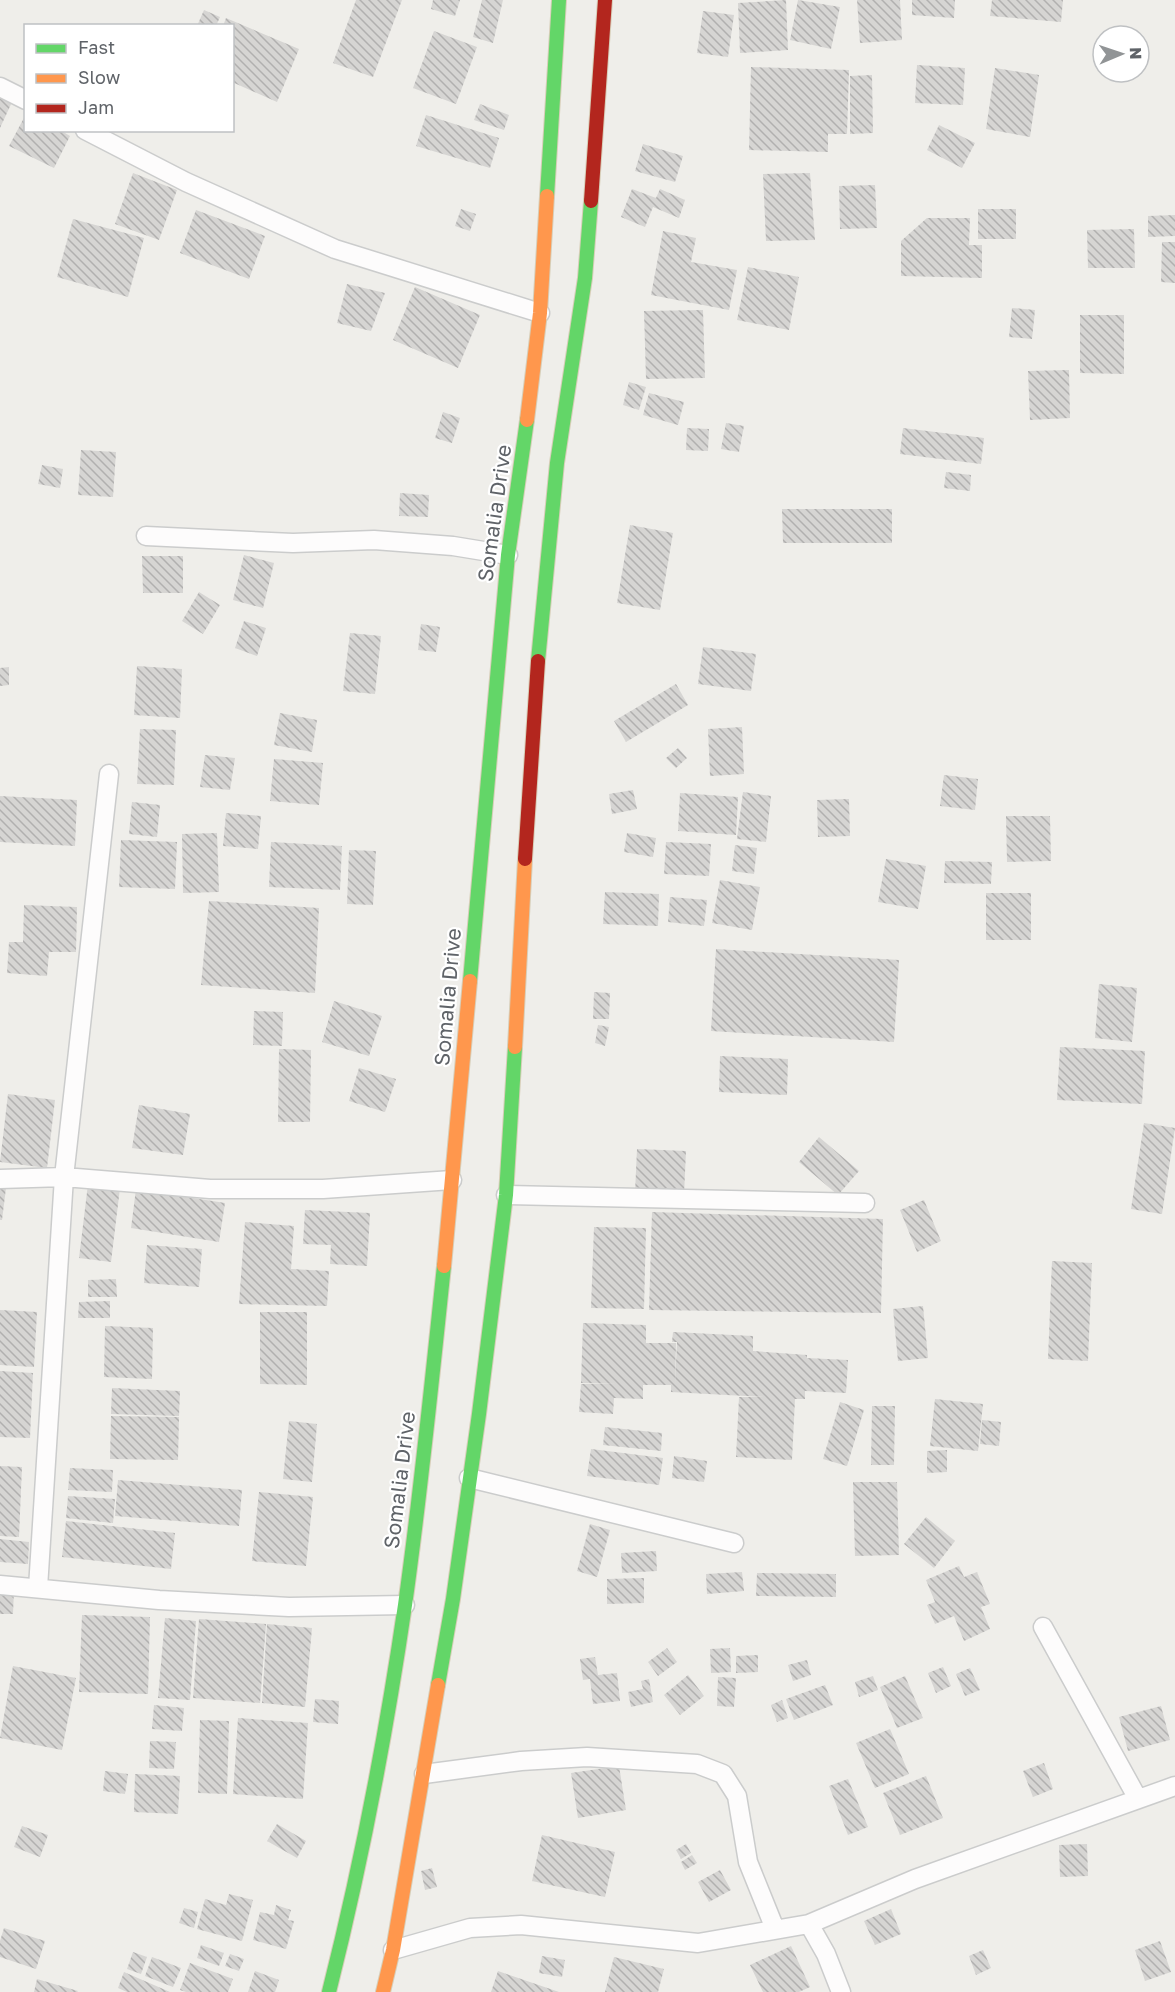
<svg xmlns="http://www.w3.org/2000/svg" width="1175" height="1992" font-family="'Golos Text',sans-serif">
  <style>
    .building { fill: url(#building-back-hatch) }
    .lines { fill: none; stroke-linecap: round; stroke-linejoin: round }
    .street-casing { stroke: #cbcccc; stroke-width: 21 }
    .fast-casing { stroke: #d7ceb8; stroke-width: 16 }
    .slow-casing { stroke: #d7ceb8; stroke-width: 16 }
    .jam-casing { stroke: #d7ceb8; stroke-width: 16 }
    .street { stroke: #fdfcfc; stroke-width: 18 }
    .fast { stroke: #63d668; stroke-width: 14 }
    .slow { stroke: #ff974d; stroke-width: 14 }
    .jam { stroke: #b3261e; stroke-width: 14 }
    .labels { text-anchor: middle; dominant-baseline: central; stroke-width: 4.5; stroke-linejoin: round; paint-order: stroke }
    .street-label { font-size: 21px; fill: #5f6368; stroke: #fff }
  </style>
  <defs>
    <pattern id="building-back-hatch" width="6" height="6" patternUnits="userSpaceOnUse" patternTransform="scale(1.5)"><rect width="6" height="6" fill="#d6d5d3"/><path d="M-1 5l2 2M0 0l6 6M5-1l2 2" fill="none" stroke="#b1b0af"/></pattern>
  </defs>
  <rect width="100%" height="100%" fill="#efeeea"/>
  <path class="building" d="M356 0H402L373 77 333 63Z
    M433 0H460L455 16 431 9Z
    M482 0H503L493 43 473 37Z
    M786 0 788 50 740 53 738 3Z
    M798 0 840 7 831 49 790 40Z
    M857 0H900L902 40 860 43Z
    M912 0H955L954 18 912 15Z
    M992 0H1063L1061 22 990 16Z
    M204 10 220 17 216 26H197Z
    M703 11 734 15 728 57 697 53Z
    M226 18 299 49 277 102 232 82V26H223Z
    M434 31 477 47 456 104 413 88Z
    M917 65 965 68 963 105 915 103Z
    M751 67 849 70 847 134H828V152L749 150Z
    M995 68 1039 75 1030 137 986 129Z
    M872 75 873 133 850 134V76Z
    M0 93 13 100 0 128Z
    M480 104 509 115 504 130 474 120Z
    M26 114V130H60L70 136 54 168 9 146Z
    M426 115 499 138 490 168 416 146Z
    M939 125 975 143 962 168 927 150Z
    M643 144 683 156 675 182 635 171Z
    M133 173 177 190 159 240 115 224Z
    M810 173 815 240 766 241 763 174Z
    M875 185 877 228 840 229 839 186Z
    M632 189 656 198 660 189 685 200 679 218 653 207 645 227 621 217Z
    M461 209 476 214 470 231 455 226Z
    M978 209H1016V239H978Z
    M196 210 265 236 249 279 180 253Z
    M1175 215V236L1148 237V216Z
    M927 218H970L969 245H982V278L901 276V241Z
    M73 219 144 238 128 297 57 277Z
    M1134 229 1135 268H1088L1087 230Z
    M663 231 696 238 691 262 737 270 729 310 651 295Z
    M1162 242H1175V283L1161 282Z
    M748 267 799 277 789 330 737 320Z
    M347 284 385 293 371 331 337 323Z
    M415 287 480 315 458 368 393 340Z
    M1012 308 1035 310 1032 339 1009 337Z
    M703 310 705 378 646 379 644 311Z
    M1080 315H1124V374L1080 373Z
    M1069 370 1070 418 1030 420 1028 371Z
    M629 382 646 387 639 410 623 405Z
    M649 393 684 402 678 425 643 415Z
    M443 412 460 418 452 443 435 438Z
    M726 423 744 426 739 452 721 449Z
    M687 428 709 429 708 451 686 450Z
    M903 428 984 438 981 464 900 454Z
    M81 450 116 452 113 497 78 495Z
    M42 465 63 469 60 488 38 484Z
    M946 472 971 475 970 491 944 488Z
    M400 493 429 495 428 517 399 516Z
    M782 509H892V543H783Z
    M630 525 673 533 660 610 617 603Z
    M244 555 274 563 263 608 233 600Z
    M142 556H183V593H143Z
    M199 592 220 605 203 634 182 621Z
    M244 621 266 628 257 656 235 648Z
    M421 624 440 627 436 652 418 650Z
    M350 633 381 636 375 694 343 691Z
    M703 647 756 654 751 691 698 684Z
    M137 666 182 669 180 718 134 715Z
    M9 667V685L0 686V668Z
    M676 684 688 705 626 742 614 721Z
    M280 713 317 720 312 752 274 745Z
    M742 727 744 774 710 776 708 729Z
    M140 729 176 730 174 785 137 784Z
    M678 748 687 758 676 768 666 758Z
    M205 755 235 758 230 790 200 787Z
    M274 759 323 763 319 805 270 801Z
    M944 775 978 779 975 810 940 806Z
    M633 790 637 809 612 814 609 794Z
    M743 792 771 796 766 842 737 839Z
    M680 793 738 797 736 835 678 831Z
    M0 796 77 800 75 846 0 842Z
    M849 799 850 836 818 837 817 800Z
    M132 802 160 805 157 837 129 834Z
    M226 813 261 816 258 849 223 846Z
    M1006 816H1050L1051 861 1007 862Z
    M217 833 219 892 183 893 182 834Z
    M627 833 656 838 653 857 624 852Z
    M121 840 177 842 175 889 119 887Z
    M271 842 342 846 340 890 269 887Z
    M666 842 711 844 709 876 664 874Z
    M735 845 757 848 754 874 732 871Z
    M349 850 376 851 373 905 347 904Z
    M886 859 926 866 918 909 878 902Z
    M945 861 992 862 991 884 944 883Z
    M720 880 760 887 752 930 712 923Z
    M605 892 659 894 658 926 603 924Z
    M986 893H1031V940H986Z
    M670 897 707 900 704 926 668 922Z
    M209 901 319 908 315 993 201 985Z
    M24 905 77 907 76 952H49L47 976 7 973 9 942H23Z
    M716 949 899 960 894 1042 711 1031Z
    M1099 984 1137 988 1132 1042 1095 1038Z
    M594 992 610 993 609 1019H593Z
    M334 1001 382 1016 369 1056 322 1042Z
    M254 1011 283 1012 282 1046 253 1045Z
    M598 1025 609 1027 605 1046 595 1043Z
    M1060 1047 1145 1051 1142 1104 1057 1100Z
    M279 1049 311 1050 310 1122H278Z
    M720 1056 788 1059 787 1095 719 1092Z
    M359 1068 396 1079 385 1112 349 1101Z
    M8 1094 55 1100 47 1168 0 1162Z
    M139 1105 190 1114 183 1155 132 1148Z
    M1144 1123 1175 1128 1162 1214 1131 1209Z
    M819 1137 859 1171 838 1195 799 1162Z
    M637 1149 686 1151 684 1195 635 1193Z
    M88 1184 120 1188 111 1262 79 1258Z
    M0 1187 6 1188 2 1220H0Z
    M136 1189 225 1203 219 1242 131 1228Z
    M924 1200 941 1241 917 1252 900 1210Z
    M305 1210 370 1213 367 1266 330 1264 331 1245 303 1244Z
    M652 1212 883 1219 881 1313 649 1310Z
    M245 1222 294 1226 291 1269 329 1271 327 1306 239 1304Z
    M594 1227 646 1228 644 1309 591 1308Z
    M147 1245 202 1249 199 1287 144 1283Z
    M1052 1261 1092 1263 1088 1361 1048 1359Z
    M116 1279 117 1297H88V1280Z
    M110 1301V1318H78L79 1302Z
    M923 1306 928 1358 898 1361 893 1309Z
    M0 1310 37 1312 34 1367 0 1365Z
    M260 1312H307V1385L260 1384Z
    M583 1323 646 1325V1343H676L675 1383 677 1342H672L673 1332 753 1336V1351L807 1355V1358L848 1360 846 1393 805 1391V1399H795L792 1460 736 1457 739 1397H764L671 1392V1385H643V1399L614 1398 613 1414 579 1412 581 1384H616L581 1383Z
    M105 1326 153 1328 152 1379 104 1377Z
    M0 1371 33 1373 30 1438 0 1437Z
    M112 1388 180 1391 179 1416 111 1414Z
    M935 1399 983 1404 978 1451 930 1446Z
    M840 1402 864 1410 847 1466 823 1459Z
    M872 1406H895L894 1465H871Z
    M111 1416 179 1417 178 1460 110 1459Z
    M982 1420 1001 1422 999 1446 980 1444Z
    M289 1421 317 1424 312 1482 283 1479Z
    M605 1427 662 1433 661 1451 603 1445Z
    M591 1449 663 1458 659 1485 587 1476Z
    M947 1450V1472L927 1473V1451Z
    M674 1456 707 1461 704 1482 672 1478Z
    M0 1466 22 1467 19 1537 0 1536Z
    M70 1468 113 1470 112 1492 68 1490Z
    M118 1480 242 1490 239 1526 115 1516Z
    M853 1482H897L899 1555 855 1556Z
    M259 1492 313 1497 306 1566 252 1561Z
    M68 1496 115 1499 113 1523 66 1518Z
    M926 1517 955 1541 934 1568 904 1544Z
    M66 1521 175 1533 171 1569 62 1557Z
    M590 1524 610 1530 597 1577 577 1571Z
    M0 1539 29 1542 28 1564 0 1562Z
    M656 1551 657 1571 622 1573 621 1553Z
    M959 1566 964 1577 977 1572 990 1604 981 1607 990 1629 964 1641 954 1616 935 1624 927 1605 935 1602 926 1580Z
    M742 1572 744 1591 707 1594 706 1574Z
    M757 1573 836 1574V1597L756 1596Z
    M644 1578V1603L607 1604V1579Z
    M0 1589H14L13 1614H0Z
    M82 1615 150 1617 148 1694 79 1692Z
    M165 1618 196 1621 190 1700 158 1698Z
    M199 1619 266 1624 260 1703 193 1698Z
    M267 1624 312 1628 305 1707 262 1703Z
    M667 1648 677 1662 658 1676 648 1662Z
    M730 1648 731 1672 711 1673 710 1649Z
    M758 1655V1672L736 1673V1656Z
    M595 1657 598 1675 617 1673 620 1701 593 1704 590 1679 583 1680 580 1659Z
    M807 1660 811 1675 793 1681 788 1665Z
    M13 1666 76 1678 62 1750 0 1738Z
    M943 1667 951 1686 936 1693 928 1673Z
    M970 1668 980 1690 965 1696 956 1674Z
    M688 1675 704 1696 680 1715 664 1695Z
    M873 1676 878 1690 859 1697 855 1682Z
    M905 1676 923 1718 897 1728 880 1687Z
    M718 1677 736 1678 734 1707 717 1706Z
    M649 1679 653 1702 631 1707 628 1692 643 1689 641 1681Z
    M825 1685 833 1705 794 1720 786 1699Z
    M315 1699 339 1701 338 1724 313 1722Z
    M782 1700 788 1718 777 1722 771 1705Z
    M154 1705 184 1708 182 1731 152 1729Z
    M1161 1706 1170 1740 1128 1751 1119 1717Z
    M238 1718 308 1723 303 1799 233 1794Z
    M200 1720 229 1721 227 1794 198 1793Z
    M890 1729 909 1774 875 1788 856 1743Z
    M150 1741 176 1742 174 1769 149 1768Z
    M1044 1763 1053 1789 1033 1797 1023 1771Z
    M619 1766 626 1810 578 1818 571 1773Z
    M105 1771 128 1774 125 1794 103 1791Z
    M135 1774 180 1776 178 1814 134 1812Z
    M926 1776 943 1818 900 1835 883 1793Z
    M848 1779 868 1827 848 1835 829 1786Z
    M277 1824 306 1841 297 1858 267 1841Z
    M22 1826 48 1835 40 1857 14 1847Z
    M542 1835 615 1852 605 1897 532 1881Z
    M686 1844 691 1853 681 1859 676 1850Z
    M1087 1844 1088 1876 1060 1877 1059 1845Z
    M692 1855 697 1863 685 1870 681 1862Z
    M432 1868 437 1887 425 1890 421 1871Z
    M720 1870 731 1890 709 1902 698 1882Z
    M229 1894 253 1900 242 1941 197 1929 205 1899 226 1905Z
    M276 1905 291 1910 288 1920 294 1921 286 1949 253 1940 260 1912 274 1915Z
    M184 1908 198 1912 194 1928 179 1923Z
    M891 1909 901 1934 875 1945 864 1921Z
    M4 1928 45 1941 36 1969 0 1957V1941Z
    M1160 1941 1171 1972 1145 1981 1135 1950Z
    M201 1945 224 1953 219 1966 197 1958Z
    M791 1946 810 1987 799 1992H763L750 1965Z
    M983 1950 991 1968 976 1975 969 1956Z
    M133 1952 147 1957 141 1974 127 1969Z
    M230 1954 244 1959 239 1971 225 1966Z
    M542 1956 565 1960 562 1977 539 1973Z
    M152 1957 181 1968 173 1987 145 1976Z
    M614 1957 664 1969 658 1992H605Z
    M190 1963 233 1979 228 1992H186L180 1990Z
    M255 1971 279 1980 275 1992H248Z
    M498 1971 559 1992H491Z
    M124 1972 170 1992H127L118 1988Z
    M37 1979 78 1991 77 1992H34Z"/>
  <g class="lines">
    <defs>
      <path id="street" d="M0 87 26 100
        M85 130 186 182 335 249 540 313
        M146 536 293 543 374 540 453 546 508 555
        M0 1179 64 1177 210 1189H323L452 1180
        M506 1195 865 1203
        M469 1478 734 1543
        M0 1585 159 1600 289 1607 405 1605
        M38 1588 64 1177 109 774
        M1043 1627 1138 1799
        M424 1774 521 1761 587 1757 697 1764 723 1774 737 1796 748 1862 775 1929
        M809 1924 826 1954 841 1992
        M393 1950 470 1928 521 1925 698 1943 809 1924 915 1879 1175 1786"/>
      <path id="fast" d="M547 196 559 0
        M538 661 557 463 585 278 591 201
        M470 981 508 555 527 420
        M438 1685 453 1599 479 1414 506 1195 515 1047
        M329 1992C361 1865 386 1735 405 1605 421 1492 432 1379 444 1266"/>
      <path id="slow" d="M527 420 540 313 547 196
        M515 1047 525 859
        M444 1266 470 981
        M383 1992 393 1950 438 1685"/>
      <path id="jam" d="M591 201 605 0
        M525 859 538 661"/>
    </defs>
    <use href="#street" class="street-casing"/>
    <use href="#fast" class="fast-casing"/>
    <use href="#slow" class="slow-casing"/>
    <use href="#jam" class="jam-casing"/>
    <use href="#street" class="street"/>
    <use href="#fast" class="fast"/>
    <use href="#slow" class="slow"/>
    <use href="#jam" class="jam"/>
  </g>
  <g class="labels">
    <g class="street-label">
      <text transform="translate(494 513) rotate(-82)">Somalia Drive</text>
      <text transform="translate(447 997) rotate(-85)">Somalia Drive</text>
      <text transform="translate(399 1480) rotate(-83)">Somalia Drive</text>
    </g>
  </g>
  <rect x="24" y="24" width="210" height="108" fill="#ffffff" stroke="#bfc1c3" stroke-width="1.5"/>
  <rect x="36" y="44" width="30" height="9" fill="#63d668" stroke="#bfc1c3" stroke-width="1.5"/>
  <text x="78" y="54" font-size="18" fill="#5f6368">Fast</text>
  <rect x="36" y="74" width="30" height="9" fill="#ff974d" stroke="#bfc1c3" stroke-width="1.5"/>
  <text x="78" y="84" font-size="18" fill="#5f6368">Slow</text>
  <rect x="36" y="104" width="30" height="9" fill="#b3261e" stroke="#bfc1c3" stroke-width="1.5"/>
  <text x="78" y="114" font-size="18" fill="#5f6368">Jam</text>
  <g transform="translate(1121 54) rotate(88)"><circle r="28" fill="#ffffff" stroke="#bfc1c3" stroke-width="1.5"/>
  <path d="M0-4.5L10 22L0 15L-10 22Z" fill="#919496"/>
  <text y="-9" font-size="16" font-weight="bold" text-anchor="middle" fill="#5f6368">N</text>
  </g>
</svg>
